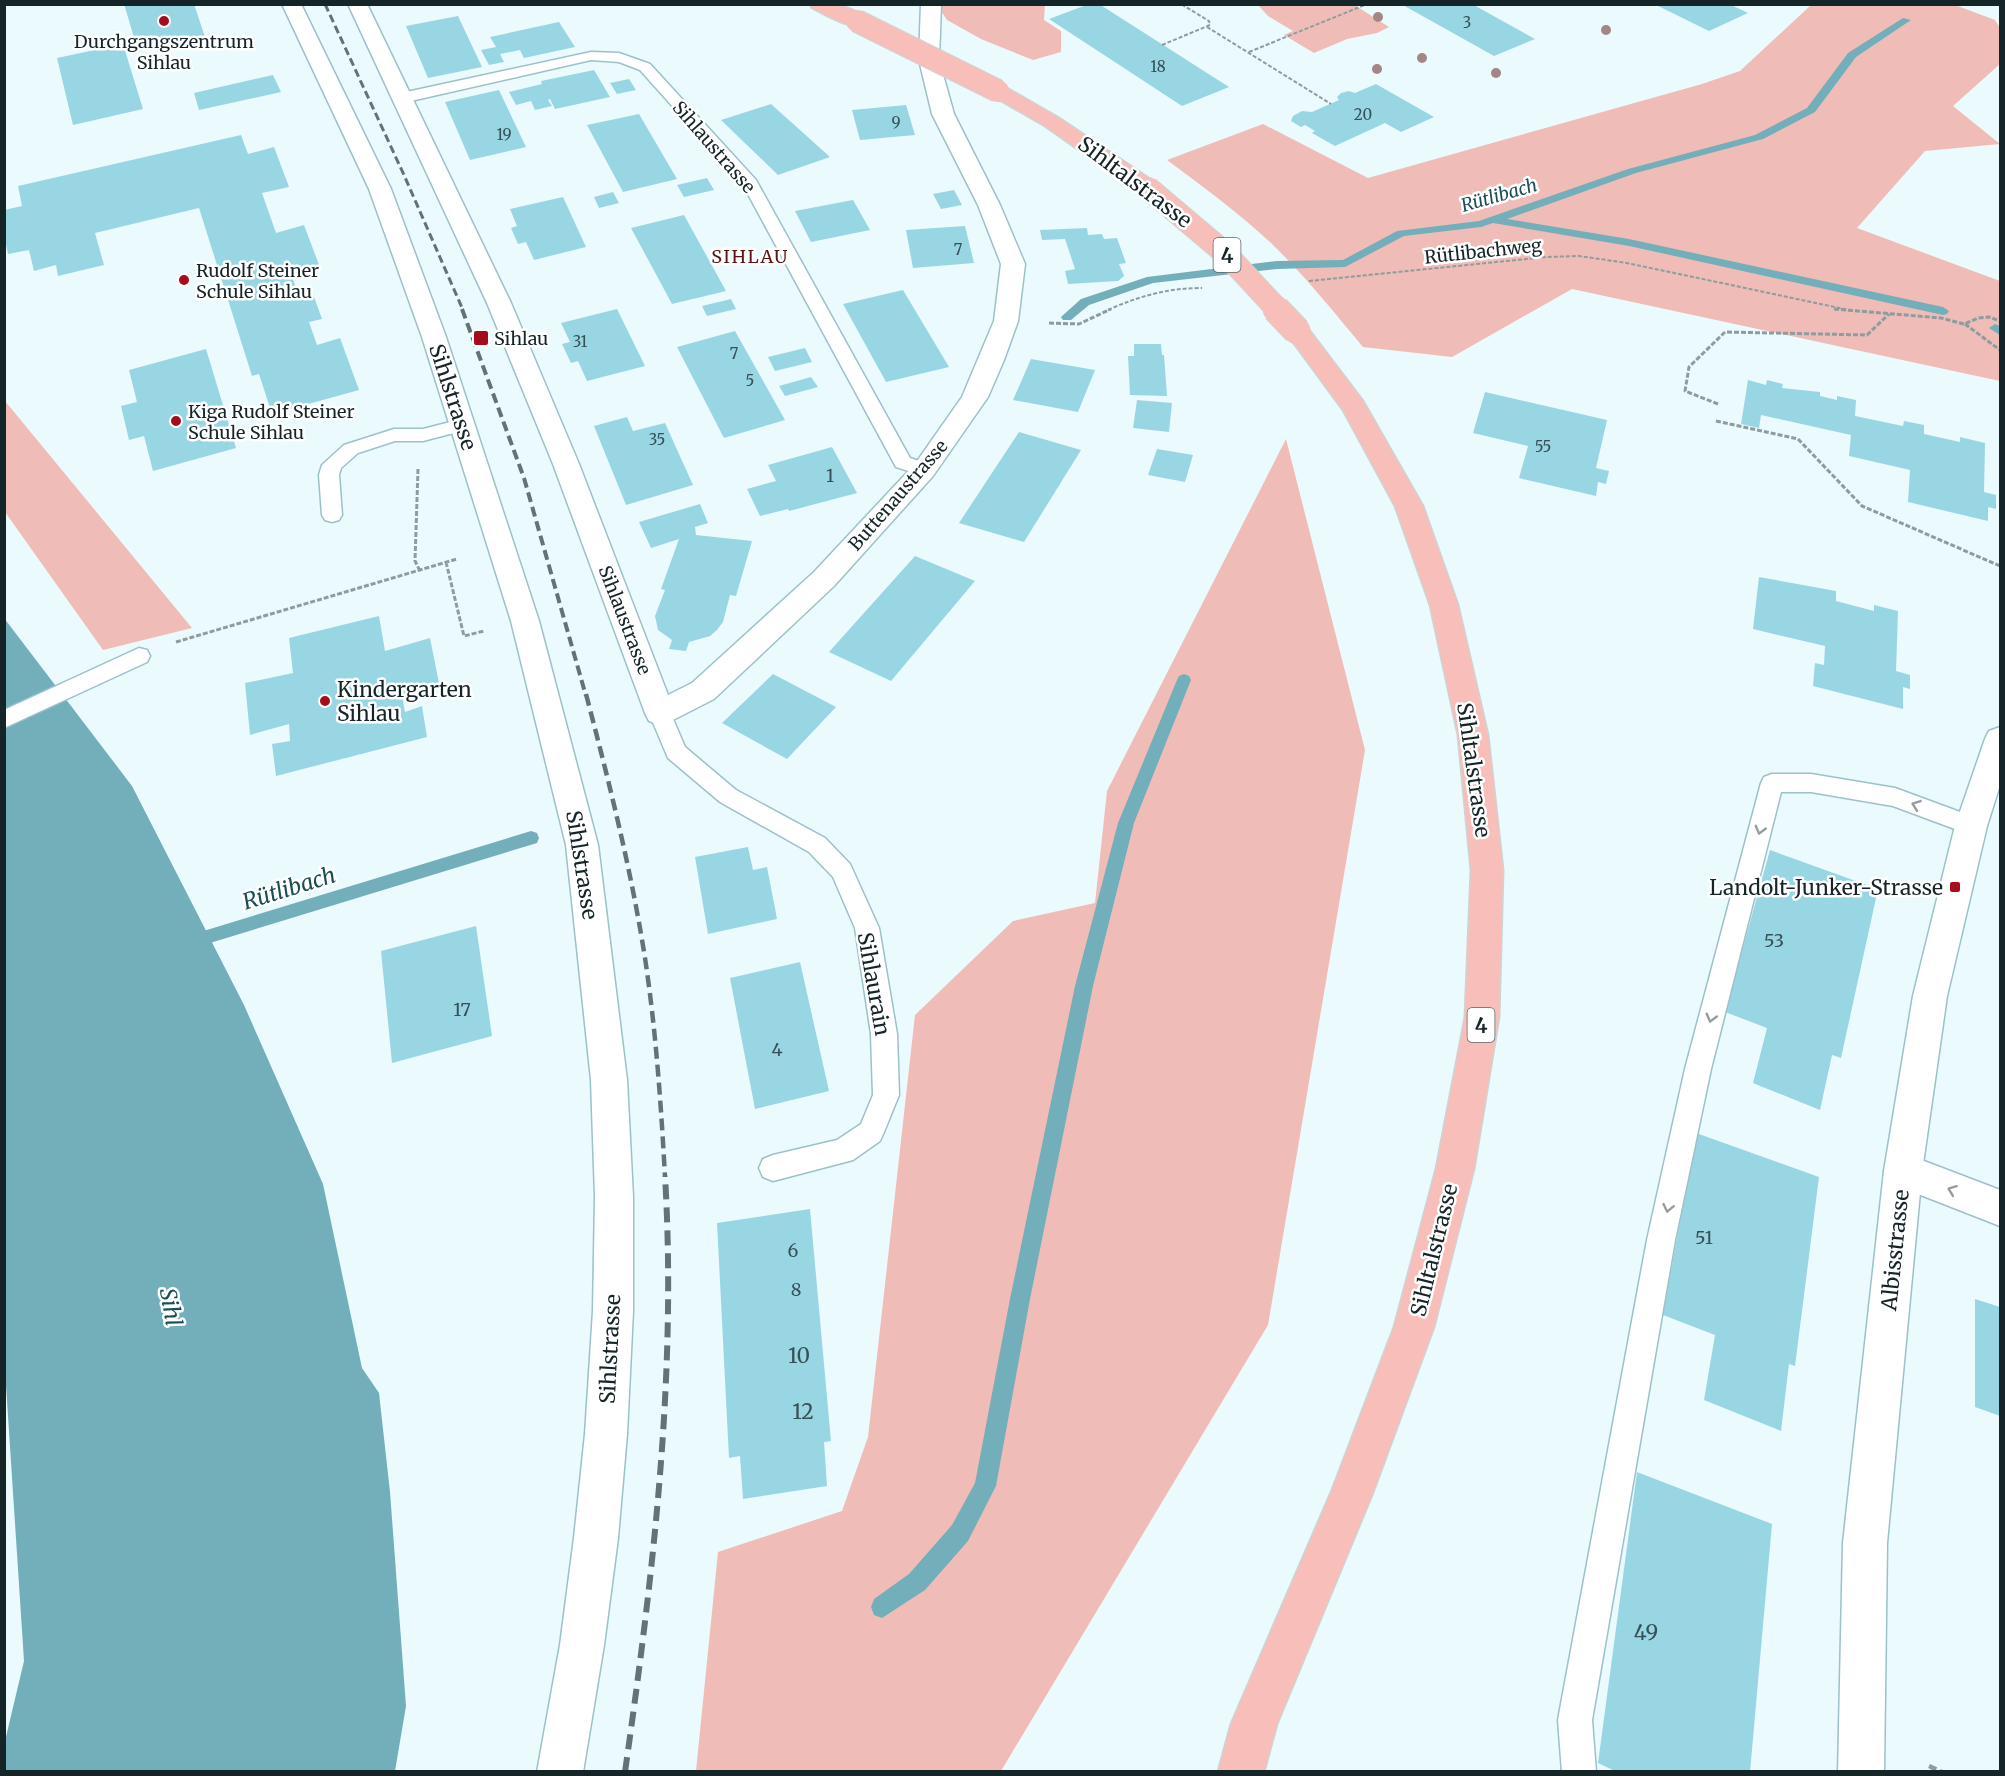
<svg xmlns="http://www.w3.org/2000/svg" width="2005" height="1776" font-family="Merriweather,serif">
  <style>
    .green { fill: #f0bcb7 }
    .water { fill: #73afbb }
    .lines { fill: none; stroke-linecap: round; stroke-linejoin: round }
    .stream { fill: #73afbb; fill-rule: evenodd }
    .building { fill: #99d6e3 }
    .service-casing { stroke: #9bc1c9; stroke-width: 3 }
    .minor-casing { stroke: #9bc1c9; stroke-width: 3 }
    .secondary-casing { stroke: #9bc1c9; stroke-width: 3 }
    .primary-casing { stroke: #d0d3d4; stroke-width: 3 }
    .path-far2 { stroke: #8d9c9f; stroke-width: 2; stroke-dasharray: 4 2; stroke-linecap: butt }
    .path-far1 { stroke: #8d9c9f; stroke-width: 3; stroke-dasharray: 5 2; stroke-linecap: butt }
    .path { stroke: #8d9c9f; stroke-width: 4.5; stroke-dasharray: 8 4; stroke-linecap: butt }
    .service { fill: #fff; fill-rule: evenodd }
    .minor { fill: #fff; fill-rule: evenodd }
    .secondary { fill: #fff; fill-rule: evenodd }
    .primary { fill: #f8beb9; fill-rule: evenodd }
    .rail-far3 { stroke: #637275; stroke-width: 3; stroke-dasharray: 8 4; stroke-linecap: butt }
    .rail-far2 { stroke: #637275; stroke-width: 4; stroke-dasharray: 10 5; stroke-linecap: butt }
    .rail-far1 { stroke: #637275; stroke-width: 4.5; stroke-dasharray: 12 6; stroke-linecap: butt }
    .rail { stroke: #637275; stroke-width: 6; stroke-dasharray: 15 8; stroke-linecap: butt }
    .primary-bridge-far1-casing { stroke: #d0d3d4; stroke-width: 24; stroke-linecap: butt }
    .primary-bridge-casing { stroke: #d0d3d4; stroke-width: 29; stroke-linecap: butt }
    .primary-bridge-far1 { stroke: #f8beb9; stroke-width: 22 }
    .primary-bridge { stroke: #f8beb9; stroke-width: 27 }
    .tree { fill: #a38686 }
    .oneway { stroke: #969c9e }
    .poi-dot { fill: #a50d1c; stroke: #fff; stroke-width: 2 }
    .labels { text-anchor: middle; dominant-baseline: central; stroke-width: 5; stroke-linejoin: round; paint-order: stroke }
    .far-number-label { font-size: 15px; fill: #365056 }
    .far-poi-label { font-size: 18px; fill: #152427; stroke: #fff; text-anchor: start }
    .far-street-label { font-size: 18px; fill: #152427; stroke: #fff }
    .far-water-label { font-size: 18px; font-style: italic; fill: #194d57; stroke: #fff }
    .far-neighbourhood-label { font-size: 18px; letter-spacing: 1.5px; fill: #5a1515; stroke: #fff }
    .number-label { font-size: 18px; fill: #365056 }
    .shield { fill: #fff; stroke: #5b6668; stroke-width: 1.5 }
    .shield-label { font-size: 20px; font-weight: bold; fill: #152427 }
    .street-label { font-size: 21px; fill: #152427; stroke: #fff }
    .poi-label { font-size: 21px; fill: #152427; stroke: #fff; text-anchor: start }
    .near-number-label { font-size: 21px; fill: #365056 }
    .water-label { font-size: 22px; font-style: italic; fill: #194d57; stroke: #fff }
  </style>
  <rect width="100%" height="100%" fill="#ebfafd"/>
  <path class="green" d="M937 5H1045L1044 20 1061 31V52L1033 60 981 39 947 20Z
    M1258 5H1358L1356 6 1389 27 1377 33 1347 39 1314 53 1284 35 1293 31 1268 16Z
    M1811 5H1955L1995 20 2000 28V64L1953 106 2000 144 1925 151 1857 228 2000 281V381L1572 289 1452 357 1363 347C1333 311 1305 276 1271 243 1239 213 1202 186 1167 160L1263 124 1368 178 1702 84 1740 71Z
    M5 401 192 628 103 650 5 512Z
    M1286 439 1365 750 1268 1325 1001 1771H696L718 1552 842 1511 868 1437 915 1015 1013 921 1095 903 1107 791Z"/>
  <path class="water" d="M4 618 132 786 244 1005 323 1184 362 1368 379 1393 390 1492 406 1706 395 1771H5V1741L24 1661 4 1355Z"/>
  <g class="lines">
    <path class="stream" d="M1903 18 1911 20 1856 57 1815 112 1763 139 1636 173 1507 219 1629 239 1943 307 1949 311 1947 314 1943 315 1629 246 1493 223 1481 227 1404 236 1345 267 1277 269 1153 283 1089 305 1071 320H1063L1061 317 1081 299 1147 277 1277 261 1343 260 1397 231 1479 221 1628 169 1755 135 1807 108 1848 53Z
      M1995 324 2000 326V335L1989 328Z
      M1184 674 1189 676 1191 680 1134 823 1093 986 1030 1299 996 1486 968 1541 925 1590 882 1618 874 1615 871 1607 874 1599 909 1574 952 1525 975 1483 1010 1299 1075 986 1118 823 1177 680 1179 676Z
      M531 831 537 833 539 838 537 843 187 950 181 948 179 943 181 938 187 936Z"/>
  </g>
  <path class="building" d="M124 4H194L205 37 138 51Z
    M1089 4H1099L1229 87 1182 106 1049 19Z
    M1401 4H1472L1535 39 1494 56Z
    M1654 4H1729L1748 13 1709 31Z
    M458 16 482 67 428 78 406 26Z
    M559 22 575 47 524 58 520 50 500 54 504 62 489 65 481 50 496 47 490 37Z
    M123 44 143 109 73 125 57 58Z
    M594 70 610 97 555 109 550 99 548 100 552 106 535 110 531 101 516 105 509 92 542 84 541 81Z
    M273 75 281 92 199 110 194 93Z
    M629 79 636 90 617 94 610 83Z
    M1376 84 1434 117 1401 132 1385 123 1335 146 1312 133 1315 131 1305 125 1301 127 1291 121 1293 116 1302 111 1312 112 1339 100 1337 97 1341 93 1349 91 1355 93Z
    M499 90 526 147 470 160 445 102Z
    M771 104 830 157 778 175 721 120Z
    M906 105 915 135 860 140 852 110Z
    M639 114 677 179 623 192 587 125Z
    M241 135 248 154 274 147 289 187 262 193 276 233 304 225 321 270 292 277 300 298 313 294 322 319 309 322 317 345 340 338 359 390 272 414 259 374 252 376 199 208 95 233 104 265 58 276 56 265 34 271 29 250 8 254 4 235V210L22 206 18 186Z
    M707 178 714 190 684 197 677 185Z
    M954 190 962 205 941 209 933 194Z
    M613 192 619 203 599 208 594 197Z
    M563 197 586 247 534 260 526 242 518 244 511 228 517 226 510 209Z
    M853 200 870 230 811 242 795 211Z
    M684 215 726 291 672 304 631 228Z
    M965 226 974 263 913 268 906 230Z
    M1087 228 1088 235 1102 234 1104 239 1117 238 1126 263 1119 264 1124 276 1118 281 1068 284 1065 271 1075 269 1065 239 1042 240 1040 230Z
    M903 290 949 367 886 382 843 304Z
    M731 299 736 309 707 316 702 306Z
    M617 309 645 366 587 381 578 361 571 363 562 344 570 342 561 323Z
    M735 331 785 420 724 438 677 347Z
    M1134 344H1161L1162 355H1164L1167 396 1130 395 1128 356H1134Z
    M805 348 812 362 775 371 768 357Z
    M206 349 236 448 153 471 144 436 129 440 121 406 137 402 129 370Z
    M1031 359 1095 370 1078 412 1013 400Z
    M811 377 818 387 785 396 779 386Z
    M1748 380 1766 385 1767 380 1783 384 1782 388 1820 392V396L1837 400V396L1856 400 1855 416 1903 426 1904 421 1924 425V434L1960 442V437L1985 443 1984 492 1996 495V509L1988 507V521L1908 502 1910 470 1849 456 1851 435 1761 415 1759 428 1741 424Z
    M1485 392 1607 420 1596 468 1609 471 1606 484 1598 482 1596 496 1519 478 1528 446 1473 433Z
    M1137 400 1172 403 1169 432 1133 428Z
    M627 417 633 431 665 423 693 485 626 505 594 426Z
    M1019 432 1081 450 1024 542 959 523Z
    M832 447 857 493 789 511 788 509 760 516 747 489 776 481 768 465Z
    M1157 449 1193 455 1185 482 1148 475Z
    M700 504 708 523 695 527 696 535 752 541 736 596 730 595 723 622 717 630 710 636 689 642 686 651 669 649 672 640 658 630 655 616 665 590 661 589 679 539 651 548 639 522Z
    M915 556 975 581 891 681 829 652Z
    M1759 577 1836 591V601L1874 611V605L1898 611 1896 671 1910 675V689L1903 687V709L1813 686 1815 663 1824 665 1825 646 1753 629Z
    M379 616 385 651 430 638 440 688 402 696 405 712 422 706 427 737 276 776 272 744 290 741 289 724 250 735 245 683 293 673 289 638Z
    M773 674 836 707 787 759 722 723Z
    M748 847 753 870 767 867 777 919 708 934 695 857Z
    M1770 850 1878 889 1841 1058 1832 1055 1820 1110 1753 1083 1767 1028 1725 1012Z
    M476 926 492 1036 392 1063 381 951Z
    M800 962 829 1091 755 1109 730 978Z
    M1696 1133 1819 1177 1795 1366 1789 1364 1781 1431 1704 1400 1715 1335 1663 1315Z
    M810 1209 831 1441 824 1442 827 1486 743 1499 740 1456 729 1458 717 1223Z
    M1975 1299 2000 1307V1416L1975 1407Z
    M1637 1472 1772 1524 1750 1772H1617L1598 1763Z"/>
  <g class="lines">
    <defs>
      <path id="service" d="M591 52 619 53 650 64 756 180 910 458 931 465 934 470 931 475 924 476 896 467 743 185 640 70 619 62 591 60 402 103 394 98 402 93Z
        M462 419 469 421 471 425 469 429 423 441H395L358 453 341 468 339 475 342 515 339 520 332 522 325 520 322 515 319 475 322 465 344 445 394 429H423Z
        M139 648 147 650 150 656 147 662 4 728V710Z
        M660 705 668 707 685 747 736 790 825 838 850 864 879 928 897 1034 899 1095 884 1132 880 1141 853 1160 773 1181 763 1177 759 1168 763 1159 773 1155 837 1140 861 1124 873 1095 871 1034 855 928 833 877 809 852 720 802 668 758 649 713 652 707Z
        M1772 774H1811L1895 788 1979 819 1983 826 1979 833 1971 835 1893 806 1811 792H1781L1711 1069 1675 1240 1592 1720 1596 1772H1562L1558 1720 1647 1240 1685 1069 1761 783 1764 777Z"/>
      <path id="minor" d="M282 4H301L391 189 446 337 539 621 598 845 627 1080 633 1197V1311L627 1434 618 1538 604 1645 583 1772H537L560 1645 574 1538 585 1434 593 1311 595 1197 591 1080 566 845 511 621 422 337 369 189Z
        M348 4H367L511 303 579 464 668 695 692 683 814 572 915 464 962 397 994 321 1001 264 978 205 932 114 919 60 921 4H941L939 60 954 114 1000 205 1025 264 1018 321 1004 360 988 397 933 476 834 586 714 699 671 721 660 725 649 721 645 713 553 464 487 303Z
        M1903 1153 2000 1190V1226L1890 1183 1884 1171 1890 1159Z"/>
      <path id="secondary" d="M2000 727V785L1987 826 1947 996 1922 1171 1887 1543 1884 1772H1838L1843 1543 1884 1171 1913 996 1955 826 1985 739 1989 731Z"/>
      <path id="primary" d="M810 4C828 4 855 4 867 21L864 25C848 29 827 15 812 8Z
        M998 85 1005 87 1059 118 1156 183 1159 188 1156 193 1148 195 1140 193 1045 126 991 95 988 91 991 87Z
        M1297 324 1306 326 1363 401 1423 506 1458 605 1488 735 1503 870 1499 1017 1474 1169 1434 1327 1372 1495 1277 1724 1264 1772H1218L1231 1724 1332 1490 1394 1327 1436 1169 1465 1017 1471 870 1458 735 1430 605 1395 506 1343 410 1285 331 1288 326Z"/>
    </defs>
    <use href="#service" class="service-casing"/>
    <use href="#minor" class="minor-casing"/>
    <use href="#secondary" class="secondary-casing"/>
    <use href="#primary" class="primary-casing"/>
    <path class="path-far2" d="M1207 27 1331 104
      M1162 45 1210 25 1209 21 1181 4
      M1249 52 1367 4
      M1309 281 1546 257 1579 256 1627 263 1849 310
      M1108 310C1139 296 1168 288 1202 288"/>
    <path class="path-far1" d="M1834 309 1941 318 1964 324 1978 318 1989 317 2000 321
      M1049 323 1079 324 1111 309
      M1965 324 2000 350
      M1718 404 1685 391 1689 367 1725 332 1867 335 1889 314
      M1716 421 1798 439 1862 506 2000 566
      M418 469 415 561 420 571
      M446 562 464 636 484 631
      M176 642 457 559"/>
    <path class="path" d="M1929 1766 1942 1772"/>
    <use href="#service" class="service"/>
    <use href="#minor" class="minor"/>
    <use href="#secondary" class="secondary"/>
    <use href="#primary" class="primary"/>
    <path class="rail-far3" d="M325 4 404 175 463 310"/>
    <path class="rail-far2" d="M462 309 524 478 586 696"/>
    <path class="rail-far1" d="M586 694C609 782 631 869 645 958 656 1031 661 1104 665 1177"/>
    <path class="rail" d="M625 1772C653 1575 677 1375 665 1176"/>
    <defs>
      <path id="primary-bridge-far1" d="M857 21 998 91
        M1148 188 1226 254 1278 310"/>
      <path id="primary-bridge" d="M1276 309 1297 331"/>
    </defs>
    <use href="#primary-bridge-far1" class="primary-bridge-far1-casing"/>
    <use href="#primary-bridge" class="primary-bridge-casing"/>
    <use href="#primary-bridge-far1" class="primary-bridge-far1"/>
    <use href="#primary-bridge" class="primary-bridge"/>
  </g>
  <g class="tree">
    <circle cx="1378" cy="17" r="5"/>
    <circle cx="1606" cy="30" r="5"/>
    <circle cx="1422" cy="58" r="5"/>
    <circle cx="1377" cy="69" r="5"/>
    <circle cx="1496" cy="73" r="5"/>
  </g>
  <defs><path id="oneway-chevron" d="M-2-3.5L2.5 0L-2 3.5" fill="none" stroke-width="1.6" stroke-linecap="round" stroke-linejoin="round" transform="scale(1.5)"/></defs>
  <g class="oneway">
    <use href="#oneway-chevron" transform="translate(1916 805) rotate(-160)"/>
    <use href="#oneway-chevron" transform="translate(1760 830) rotate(105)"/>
    <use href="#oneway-chevron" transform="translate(1711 1018) rotate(105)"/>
    <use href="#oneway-chevron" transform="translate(1952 1190) rotate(-159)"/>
    <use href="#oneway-chevron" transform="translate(1668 1208) rotate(102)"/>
  </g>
  <g class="poi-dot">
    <circle cx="164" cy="21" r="6"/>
    <circle cx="184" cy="280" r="6"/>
    <rect x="473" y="330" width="16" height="16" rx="3"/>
    <circle cx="176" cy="421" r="6"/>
    <circle cx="325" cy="701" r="6"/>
    <rect x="1949" y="881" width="12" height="12" rx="3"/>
  </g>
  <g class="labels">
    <g class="far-number-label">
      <text x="1467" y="22">3</text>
      <text x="1158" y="66">18</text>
      <text x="1363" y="114">20</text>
      <text x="896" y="122">9</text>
      <text x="504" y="134">19</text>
      <text x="958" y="249">7</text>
      <text x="580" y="341">31</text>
      <text x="734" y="353">7</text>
      <text x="750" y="380">5</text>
      <text x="657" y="439">35</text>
      <text x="1543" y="446">55</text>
    </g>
    <g class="far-poi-label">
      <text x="164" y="41" text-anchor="middle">Durchgangszentrum<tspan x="164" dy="21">Sihlau</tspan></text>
      <text x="196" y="270">Rudolf Steiner<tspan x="196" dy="21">Schule Sihlau</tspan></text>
      <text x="494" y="338">Sihlau</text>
      <text x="188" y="411">Kiga Rudolf Steiner<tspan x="188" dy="21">Schule Sihlau</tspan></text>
    </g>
    <g class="far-street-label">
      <text transform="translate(714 147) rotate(49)">Sihlaustrasse</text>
      <text transform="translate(1483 251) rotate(-6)">Rütlibachweg</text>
      <text transform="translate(898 495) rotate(-49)">Buttenaustrasse</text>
      <text transform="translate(625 620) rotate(69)">Sihlaustrasse</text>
    </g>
    <g class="far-water-label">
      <text transform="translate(1499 195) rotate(-16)">Rütlibach</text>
    </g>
    <g class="far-neighbourhood-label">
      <text x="750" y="256">SIHLAU</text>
    </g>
    <g class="number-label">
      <text x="830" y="475">1</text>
      <text x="1774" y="940">53</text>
      <text x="462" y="1009">17</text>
      <text x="777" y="1049">4</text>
      <text x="1704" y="1237">51</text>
      <text x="793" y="1250">6</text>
      <text x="796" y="1289">8</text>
    </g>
    <g class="shield">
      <rect x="1213.5" y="238" width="27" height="34" rx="4.5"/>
      <rect x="1467.5" y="1008" width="27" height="34" rx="4.5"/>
    </g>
    <g class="shield-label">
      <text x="1227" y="255">4</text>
      <text x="1481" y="1025">4</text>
    </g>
    <g class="street-label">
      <text transform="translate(1135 182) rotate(37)">Sihltalstrasse</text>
      <text transform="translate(453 397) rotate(72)">Sihlstrasse</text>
      <text transform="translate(1474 770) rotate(82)">Sihltalstrasse</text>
      <text transform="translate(582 865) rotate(81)">Sihlstrasse</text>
      <text transform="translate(874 984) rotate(80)">Sihlaurain</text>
      <text transform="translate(1434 1250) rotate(-76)">Sihltalstrasse</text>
      <text transform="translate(1895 1250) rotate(-84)">Albisstrasse</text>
      <text transform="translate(610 1349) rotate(-87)">Sihlstrasse</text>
    </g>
    <g class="poi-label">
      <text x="337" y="689">Kindergarten<tspan x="337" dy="24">Sihlau</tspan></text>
      <text x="1943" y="887" text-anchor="end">Landolt-Junker-Strasse</text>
    </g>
    <g class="near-number-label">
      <text x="799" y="1355">10</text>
      <text x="803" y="1411">12</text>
      <text x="1646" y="1632">49</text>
    </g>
    <g class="water-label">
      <text transform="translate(289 888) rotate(-17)">Rütlibach</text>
      <text transform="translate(171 1307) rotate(80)">Sihl</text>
    </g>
  </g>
  <rect width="2005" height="1776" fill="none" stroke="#152427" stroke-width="12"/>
</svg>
